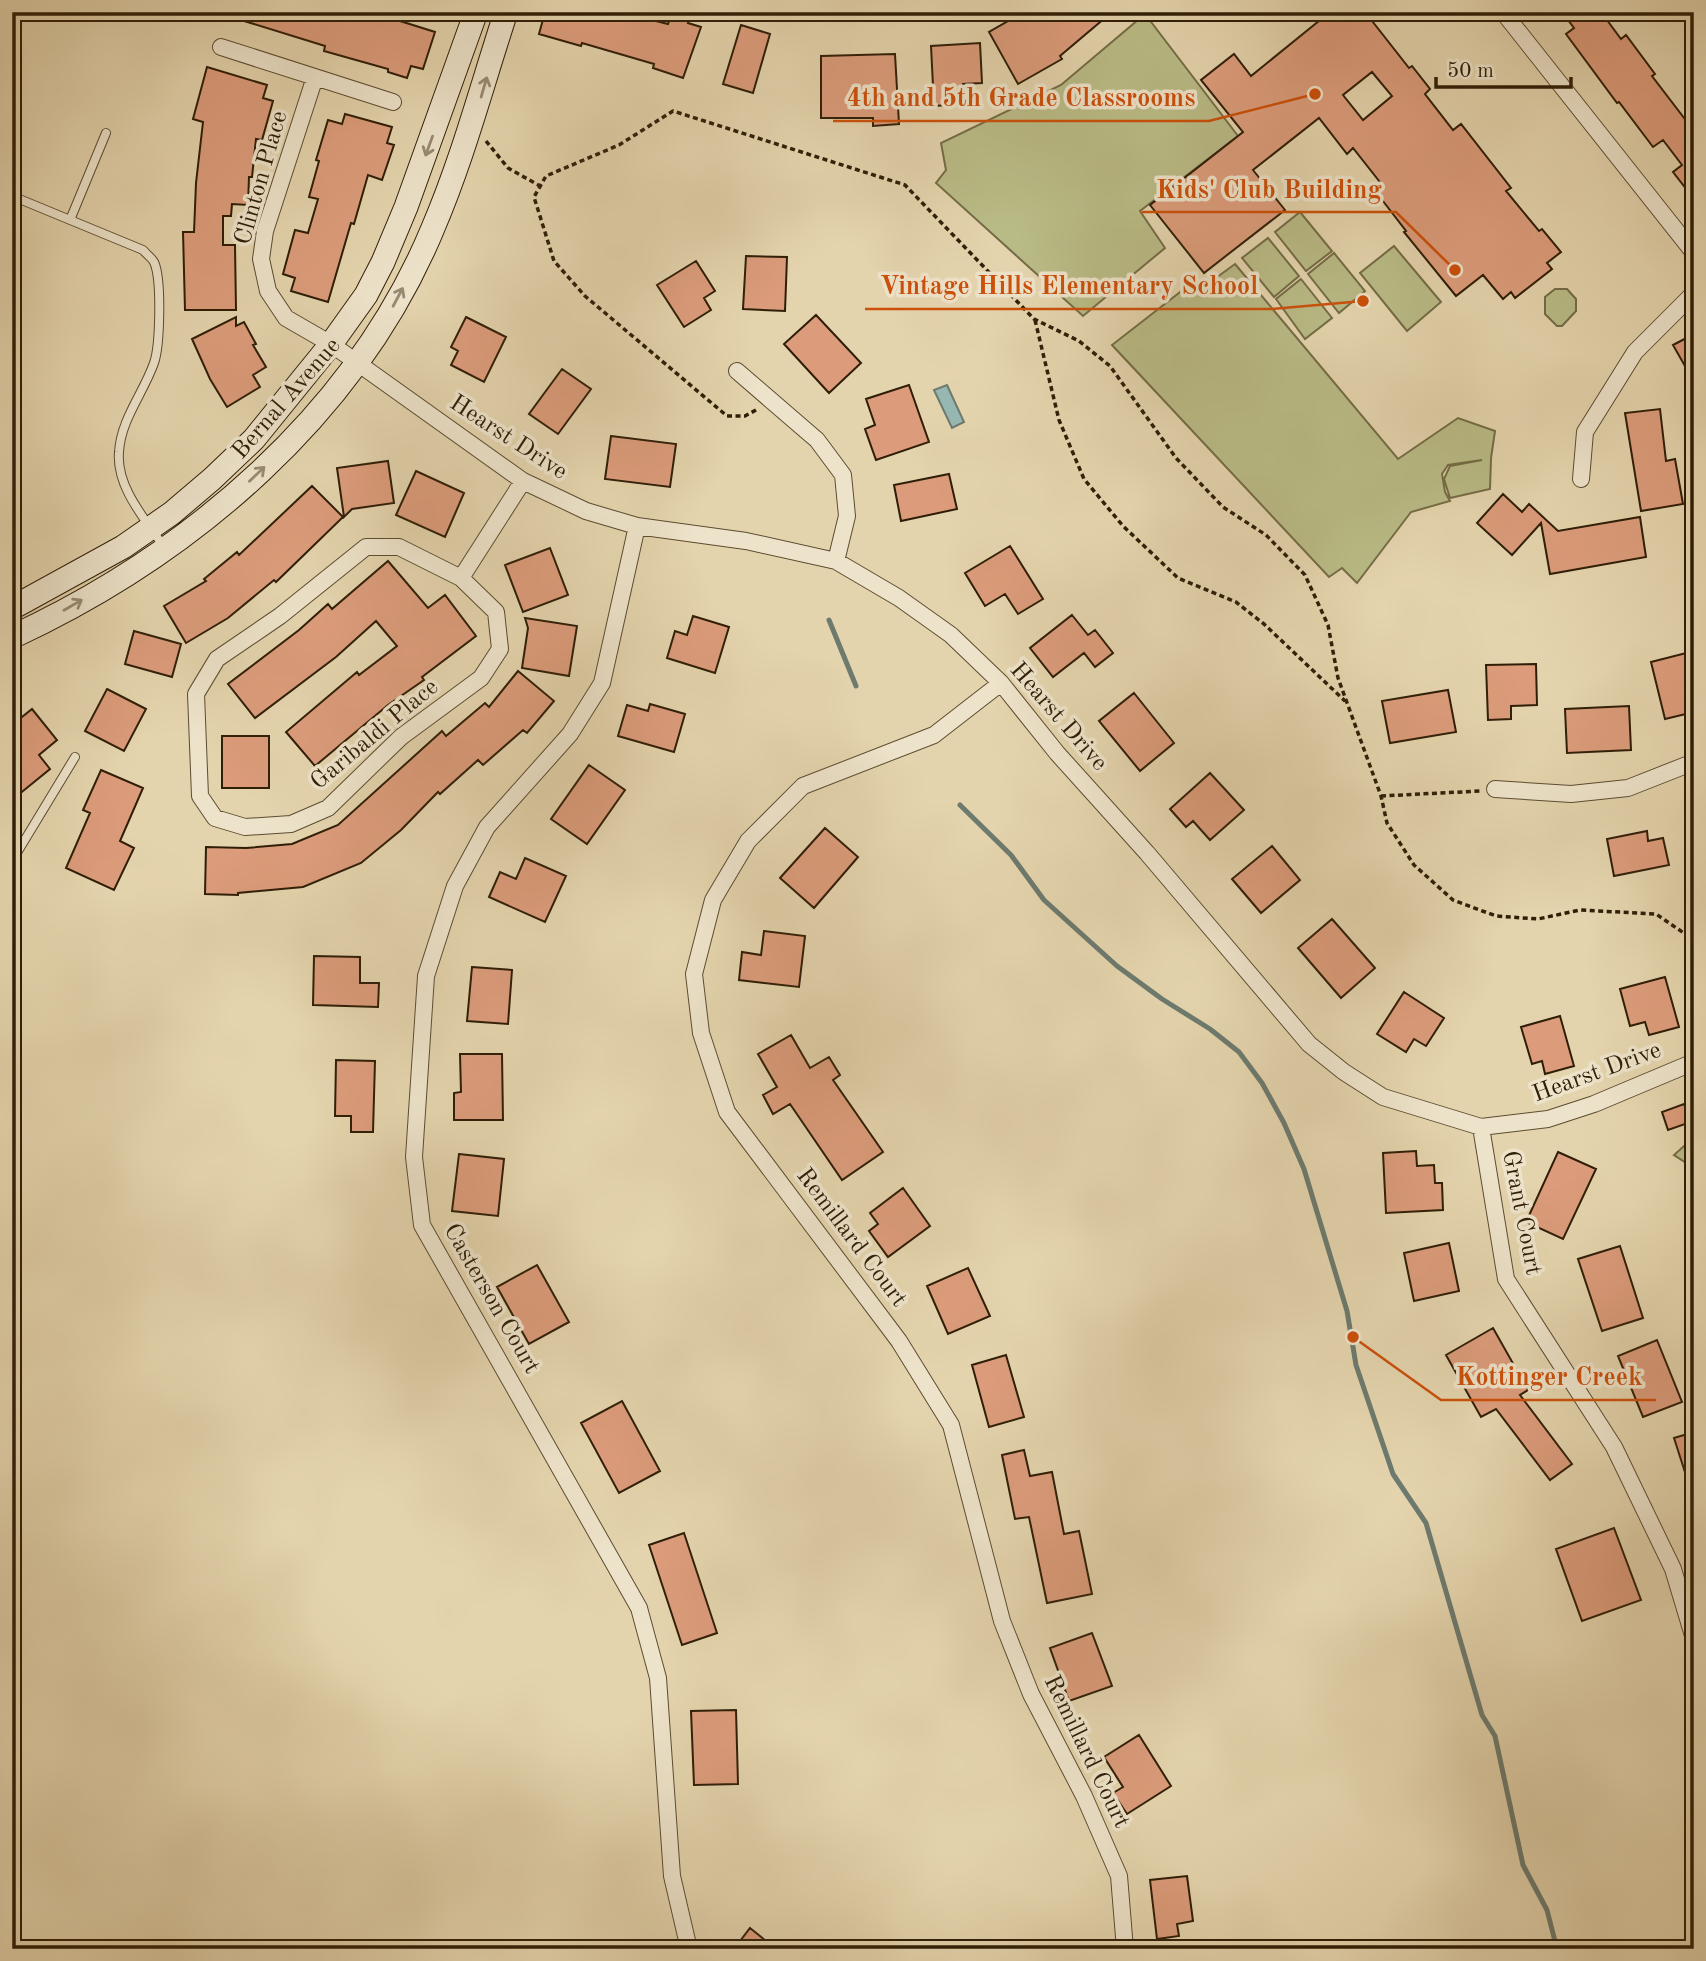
<svg xmlns="http://www.w3.org/2000/svg" width="1706" height="1961" font-family="'Old Standard TT',serif">
  <style>
    .green { fill: #b9bb86; stroke: #746c46; stroke-width: 2 }
    .water { fill: #97b7b2; stroke: #6d7a6e; stroke-width: 2 }
    .lines { fill: none; stroke-linecap: round; stroke-linejoin: round }
    .stream { stroke: #6d7a6e; stroke-width: 5 }
    .building { fill: #dc9c7b; stroke: #2f1e07; stroke-width: 2; fill-rule: evenodd }
    .service-casing { stroke: #5c4c30; stroke-width: 10 }
    .minor-casing { stroke: #5c4c30; stroke-width: 18 }
    .secondary-casing { stroke: #2f1e07; stroke-width: 25 }
    .path { stroke: #2f1e07; stroke-width: 3.5; stroke-dasharray: 5 3.5; stroke-linecap: butt }
    .service { stroke: #ede3ca; stroke-width: 8 }
    .minor { stroke: #ede3ca; stroke-width: 16 }
    .secondary { stroke: #ede3ca; stroke-width: 23 }
    .oneway { stroke: #988a72 }
    .labels { text-anchor: middle; dominant-baseline: central; stroke-width: 7; stroke-linejoin: round; paint-order: stroke }
    .street-label { font-size: 24px; fill: #2f1e07; stroke: #ede3ca }
    .leader { fill: none; stroke: #cc500b; stroke-width: 2.5 }
    .callout-dot { fill: #cc500b; stroke: #ede3ca; stroke-width: 2.5 }
    .callout-label { font-size: 26px; text-anchor: middle; font-weight: bold; fill: #cc500b; stroke: #ede3ca; stroke-width: 7; stroke-linejoin: round; paint-order: stroke }
  </style>
  <rect width="100%" height="100%" fill="#e4d4ad"/>
  <filter id="stains"><feTurbulence type="fractalNoise" baseFrequency=".00286" numOctaves="4"/><feColorMatrix values="0 0 0 0 .2 0 0 0 0 .09 0 0 0 0 .02 0 0 0 .5 -.17"/></filter>
  <radialGradient id="worn" r=".72"><stop offset=".6" stop-color="#630" stop-opacity="0"/><stop offset="1" stop-color="#630" stop-opacity=".3"/></radialGradient>
  <path class="green" d="M1145 14 1238 136 1140 211 1165 248 1083 316 936 183 946 170 941 143 1061 85Z
    M1300 212 1332 251 1306 271 1275 232Z
    M1268 238 1299 276 1274 297 1242 258Z
    M1394 246 1441 302 1407 331 1360 273Z
    M1334 253 1365 291 1339 313 1308 274Z
    M1235 264 1398 459 1458 418 1495 431 1491 458 1490 489 1450 498 1444 479 1450 466 1482 460 1448 465 1442 474 1445 492 1450 501 1411 512 1357 583 1342 568 1329 577 1112 345 1193 282 1209 283Z
    M1301 279 1332 318 1305 339 1276 299Z
    M1555 289H1567L1576 299V311L1562 326H1557L1545 314V297Z
    M1694 1137V1168L1674 1155Z"/>
  <path class="water" d="M947 385 964 422 952 428 934 390Z"/>
  <g class="lines">
    <path class="stream" d="M829 620 856 686
      M960 805 1011 855 1044 900 1117 966 1162 999 1210 1029 1239 1052 1262 1083 1284 1123 1304 1169 1347 1311 1356 1365 1393 1474 1426 1523 1482 1715 1495 1736 1523 1865 1547 1910 1557 1949"/>
  </g>
  <path class="building" d="M229 12H381L398 17 397 20 435 32 423 69 411 66 407 78 388 72V69L324 51 325 46 228 16Z
    M545 12H642L640 17 668 24 672 12H692L688 23 701 27 683 78 653 68 654 64 582 43 581 46 539 34Z
    M1024 12H1112L1060 56 1062 59 1018 84 989 32Z
    M1330 12H1365L1409 68 1412 66 1430 89 1425 94 1453 130 1461 124 1511 188 1506 191 1539 231 1542 229 1561 252 1547 263 1552 269 1515 298 1511 292 1503 299 1483 275 1456 296 1404 232 1406 231 1376 192 1383 186 1353 148 1347 154 1319 118 1253 170 1285 210 1204 273 1150 205 1243 132 1201 80 1234 54 1251 76ZM1372 72 1392 96 1363 120 1343 95Z
    M1562 12H1601L1621 39 1626 35 1655 74 1652 76 1694 131V199L1673 172 1682 165 1663 140 1653 147 1619 102 1617 103 1566 34 1574 28Z
    M741 25 770 34 753 93 723 84Z
    M980 43 982 83 963 84 964 104 934 106 931 46Z
    M895 54 899 124 873 126V118H821V56Z
    M207 67 267 85 263 98 273 101 262 140 256 139 252 177H249L248 205 232 204 231 216H223V245H235L236 310H185L183 232H194L196 183 203 122 193 119Z
    M345 114 392 127 387 143 394 145 382 180 368 175 354 224 351 223 328 302 291 291 295 278 283 274 295 230 308 233 318 199 309 197 319 161 316 160 328 120 342 124Z
    M746 256 787 257 785 311 743 309Z
    M696 261 715 291 704 298 711 310 684 327 657 285Z
    M816 315 861 363 829 393 784 344Z
    M236 317V326L244 322 256 344 253 345 266 367 253 375 260 387 227 407 210 379 192 339Z
    M466 317 506 337 484 382 451 365 458 351 451 347Z
    M1694 334V382L1673 345Z
    M562 369 591 389 558 434 529 414Z
    M909 385 929 442 876 460 865 429 875 425 866 399Z
    M1660 409 1666 461 1675 459 1683 504 1641 511 1625 413Z
    M611 436 676 444 670 487 605 479Z
    M388 461 394 503 352 509 344 517 337 468Z
    M416 471 464 493 445 537 396 515Z
    M949 474 957 509 901 521 894 485Z
    M312 486 343 517 276 582 274 580 228 618 186 643 164 606 206 581 204 579 237 552 239 555Z
    M1503 494 1522 512 1529 504 1558 531 1640 517 1646 557 1550 574 1541 523 1512 555 1477 523Z
    M1010 546 1043 599 1018 614 1005 594 985 606 965 573Z
    M550 548 568 595 523 612 505 565Z
    M388 561 428 608 445 595 476 636 422 677 424 680 388 705 315 766 286 732 357 672 359 675 397 646 376 621 336 657 255 718 228 684 299 630 328 604 332 609Z
    M1072 615 1088 635 1095 630 1113 653 1095 667 1084 653 1053 677 1030 648Z
    M693 616 729 627 715 673 667 658 675 631 687 635Z
    M525 618 577 626 569 676 522 668 528 628Z
    M134 631 181 644 172 677 125 664Z
    M1694 651V697L1686 699 1690 713 1665 719 1651 662Z
    M1536 664 1537 705 1511 706V719L1488 720 1486 665Z
    M518 671 554 701 527 733 523 730 483 765 478 760 440 794 438 792 401 830 361 863 303 887 238 893V895L205 894 206 847 246 848 292 844 338 825 442 731 446 736 485 703 489 707Z
    M107 689 146 709 124 751 85 731Z
    M1448 690 1456 732 1390 743 1382 701Z
    M1134 693 1174 743 1140 771 1099 721Z
    M650 704 685 714 674 752 618 736 627 705 648 711Z
    M1629 706 1631 750 1567 753 1565 709Z
    M32 709 57 740 39 755 50 769 12 800V725Z
    M222 736H269V788H222Z
    M589 765 625 790 587 844 551 819Z
    M101 770 143 788 120 841 134 848 114 890 66 868 90 813 83 810Z
    M1210 773 1244 810 1210 840 1193 821 1186 827 1170 809Z
    M825 828 858 857 814 908 780 878Z
    M1647 831 1648 841 1663 838 1669 865 1614 876 1607 839Z
    M1272 846 1300 880 1261 913 1232 879Z
    M525 858 566 876 545 922 489 897 500 872 516 879Z
    M1332 919 1375 968 1341 998 1298 948Z
    M764 931 805 936 799 987 739 980 742 952 761 955Z
    M314 956 360 957V983H379L378 1007 313 1005Z
    M472 967 512 970 508 1024 467 1021Z
    M1665 977 1679 1027 1649 1035 1645 1022 1630 1026 1620 989Z
    M1404 992 1444 1018 1426 1046 1414 1039 1406 1052 1377 1034Z
    M1560 1016 1574 1066 1545 1074 1542 1061 1532 1064 1521 1027Z
    M791 1035 810 1068 829 1057 840 1075 833 1080 883 1152 842 1180 790 1104 773 1114 763 1095 777 1087 758 1054Z
    M460 1054H502L503 1120H454V1093L461 1092Z
    M336 1060 375 1061 373 1132H351V1116H335Z
    M1684 1104 1691 1122 1668 1130 1662 1112Z
    M1416 1151 1417 1166 1434 1165 1435 1183H1442L1443 1210 1386 1213 1383 1153Z
    M1558 1152 1596 1169 1563 1239 1526 1222Z
    M459 1154 504 1159 498 1216 452 1211Z
    M903 1188 930 1226 888 1257 869 1231 878 1224 870 1213Z
    M1449 1243 1459 1291 1414 1301 1404 1253Z
    M1620 1246 1643 1318 1602 1331 1578 1259Z
    M537 1265 569 1322 529 1344 497 1287Z
    M968 1268 990 1316 948 1334 927 1286Z
    M1493 1328 1528 1390 1520 1395 1572 1464 1550 1480 1496 1409 1481 1417 1446 1355Z
    M1657 1340 1682 1402 1643 1417 1618 1356Z
    M1006 1355 1024 1417 989 1427 972 1365Z
    M622 1401 660 1471 619 1493 581 1423Z
    M1694 1432V1491H1691L1674 1438Z
    M1024 1450 1030 1476 1052 1472 1064 1534 1079 1531 1092 1594 1047 1603 1029 1517 1015 1519 1002 1455Z
    M1614 1528 1641 1600 1582 1621 1556 1549Z
    M684 1533 717 1633 682 1645 649 1545Z
    M1092 1633 1112 1686 1069 1701 1050 1648Z
    M736 1710 738 1784 694 1785 691 1711Z
    M1139 1735 1171 1786 1127 1814 1113 1793 1123 1787 1104 1757Z
    M1187 1876 1193 1921 1177 1924 1179 1936 1157 1939 1150 1880Z
    M750 1928 776 1949H734Z"/>
  <g class="lines">
    <defs>
      <path id="service" d="M12 196 143 250C146 254 152 258 154 262 162 279 160 346 154 363 143 394 121 419 119 452 116 487 145 519 164 547
        M70 220 106 133
        M12 861 75 757"/>
      <path id="minor" d="M1503 12 1694 253
        M221 47 393 102
        M315 77 265 231 261 259 268 291 286 318 331 344 523 481 586 511 637 526 746 541 836 561 899 598 951 635 1001 683 1057 753 1147 853 1309 1044 1344 1072 1383 1097 1481 1127 1548 1119 1594 1104 1694 1062
        M737 371 817 440 843 475 847 516 836 561
        M1581 479 1585 432 1635 352 1694 293
        M637 526 602 683 570 734 487 827 455 886 426 976 414 1157 422 1225 639 1608 658 1678 672 1876 689 1949
        M366 547H399L461 578 496 612 500 649 481 678 401 737 328 808 291 824 245 827 215 818 200 796 196 694 217 659 280 616Z
        M461 578 523 481
        M1001 683 934 735 803 786 748 841 713 900 694 974 701 1033 727 1112 899 1341 951 1425 1002 1621 1031 1694 1084 1796 1119 1876 1125 1949
        M1495 789 1571 794 1628 788 1694 762
        M1481 1127 1506 1279 1614 1447 1673 1569 1694 1639"/>
      <path id="secondary" d="M12 608 123 547 172 513 212 479 254 439 331 344 366 295 383 262 406 207 476 12
        M12 637C191 554 356 414 433 228 463 158 482 85 506 12"/>
    </defs>
    <use href="#service" class="service-casing"/>
    <use href="#minor" class="minor-casing"/>
    <use href="#secondary" class="secondary-casing"/>
    <path class="path" d="M486 141 508 168 540 186
      M1035 320 1059 420 1084 479 1123 526 1178 578 1236 602 1264 624 1345 701
      M756 410 745 416H727L585 296 554 261 534 197 546 176 619 145 673 111 905 185 1034 319 1079 341 1110 366 1176 458 1223 507 1266 535 1305 575 1328 625 1338 678 1381 796 1387 823 1414 865 1453 900 1496 916 1538 919 1580 910 1656 914 1694 940
      M1381 796 1480 791"/>
    <use href="#service" class="service"/>
    <use href="#minor" class="minor"/>
    <use href="#secondary" class="secondary"/>
  </g>
  <defs><path id="oneway-shaft" d="M-6 0H5M1.5-3L5.5 0L1.5 3" fill="none" stroke-width="1.6" stroke-linecap="round" stroke-linejoin="round" transform="scale(1.75)"/></defs>
  <g class="oneway">
    <use href="#oneway-shaft" transform="translate(484 87) rotate(-74)"/>
    <use href="#oneway-shaft" transform="translate(429 146) rotate(110)"/>
    <use href="#oneway-shaft" transform="translate(398 297) rotate(-62)"/>
    <use href="#oneway-shaft" transform="translate(257 474) rotate(-44)"/>
    <use href="#oneway-shaft" transform="translate(73 605) rotate(-30)"/>
  </g>
  <g class="labels">
    <g class="street-label">
      <text transform="translate(262 178) rotate(-74)">Clinton Place</text>
      <text transform="translate(287 399) rotate(-49)">Bernal Avenue</text>
      <text transform="translate(508 438) rotate(33)">Hearst Drive</text>
      <text transform="translate(1058 717) rotate(49)">Hearst Drive</text>
      <text transform="translate(375 735) rotate(-40)">Garibaldi Place</text>
      <text transform="translate(1597 1073) rotate(-20)">Hearst Drive</text>
      <text transform="translate(1521 1213) rotate(79)">Grant Court</text>
      <text transform="translate(851 1238) rotate(53)">Remillard Court</text>
      <text transform="translate(491 1299) rotate(60)">Casterson Court</text>
      <text transform="translate(1086 1752) rotate(64)">Remillard Court</text>
    </g>
  </g>
  <path class="leader" d="M1315 94L1209 121H833M1455 270L1396 212H1142M1363 301L1272 309H865M1353 1337L1441 1400H1656"/>
  <g class="callout-dot">
    <circle cx="1315" cy="94" r="7"/>
    <circle cx="1455" cy="270" r="7"/>
    <circle cx="1363" cy="301" r="7"/>
    <circle cx="1353" cy="1337" r="7"/>
  </g>
  <g class="callout-label">
    <text x="1021" y="106">4th and 5th Grade Classrooms</text>
    <text x="1269" y="198">Kids' Club Building</text>
    <text x="1069" y="294">Vintage Hills Elementary School</text>
    <text x="1549" y="1385">Kottinger Creek</text>
  </g>
  <rect width="1706" height="1961" fill="none" stroke="#e4d4ad" stroke-width="42"/>
  <rect x="14" y="14" width="1678" height="1933" fill="none" stroke="#2f1e07" stroke-width="3.5"/>
  <rect x="21" y="21" width="1664" height="1919" fill="none" stroke="#2f1e07" stroke-width="2"/>
  <path d="M1436 77v10h135v-10" fill="none" stroke="#2f1e07" stroke-width="3.5"/>
  <text x="1447" y="77" font-size="21" fill="#2f1e07" stroke="#ede3ca" stroke-width="5" paint-order="stroke">50 m</text>
  <rect width="100%" height="100%" filter="url(#stains)"/>
  <rect width="100%" height="100%" fill="url(#worn)"/>
</svg>
